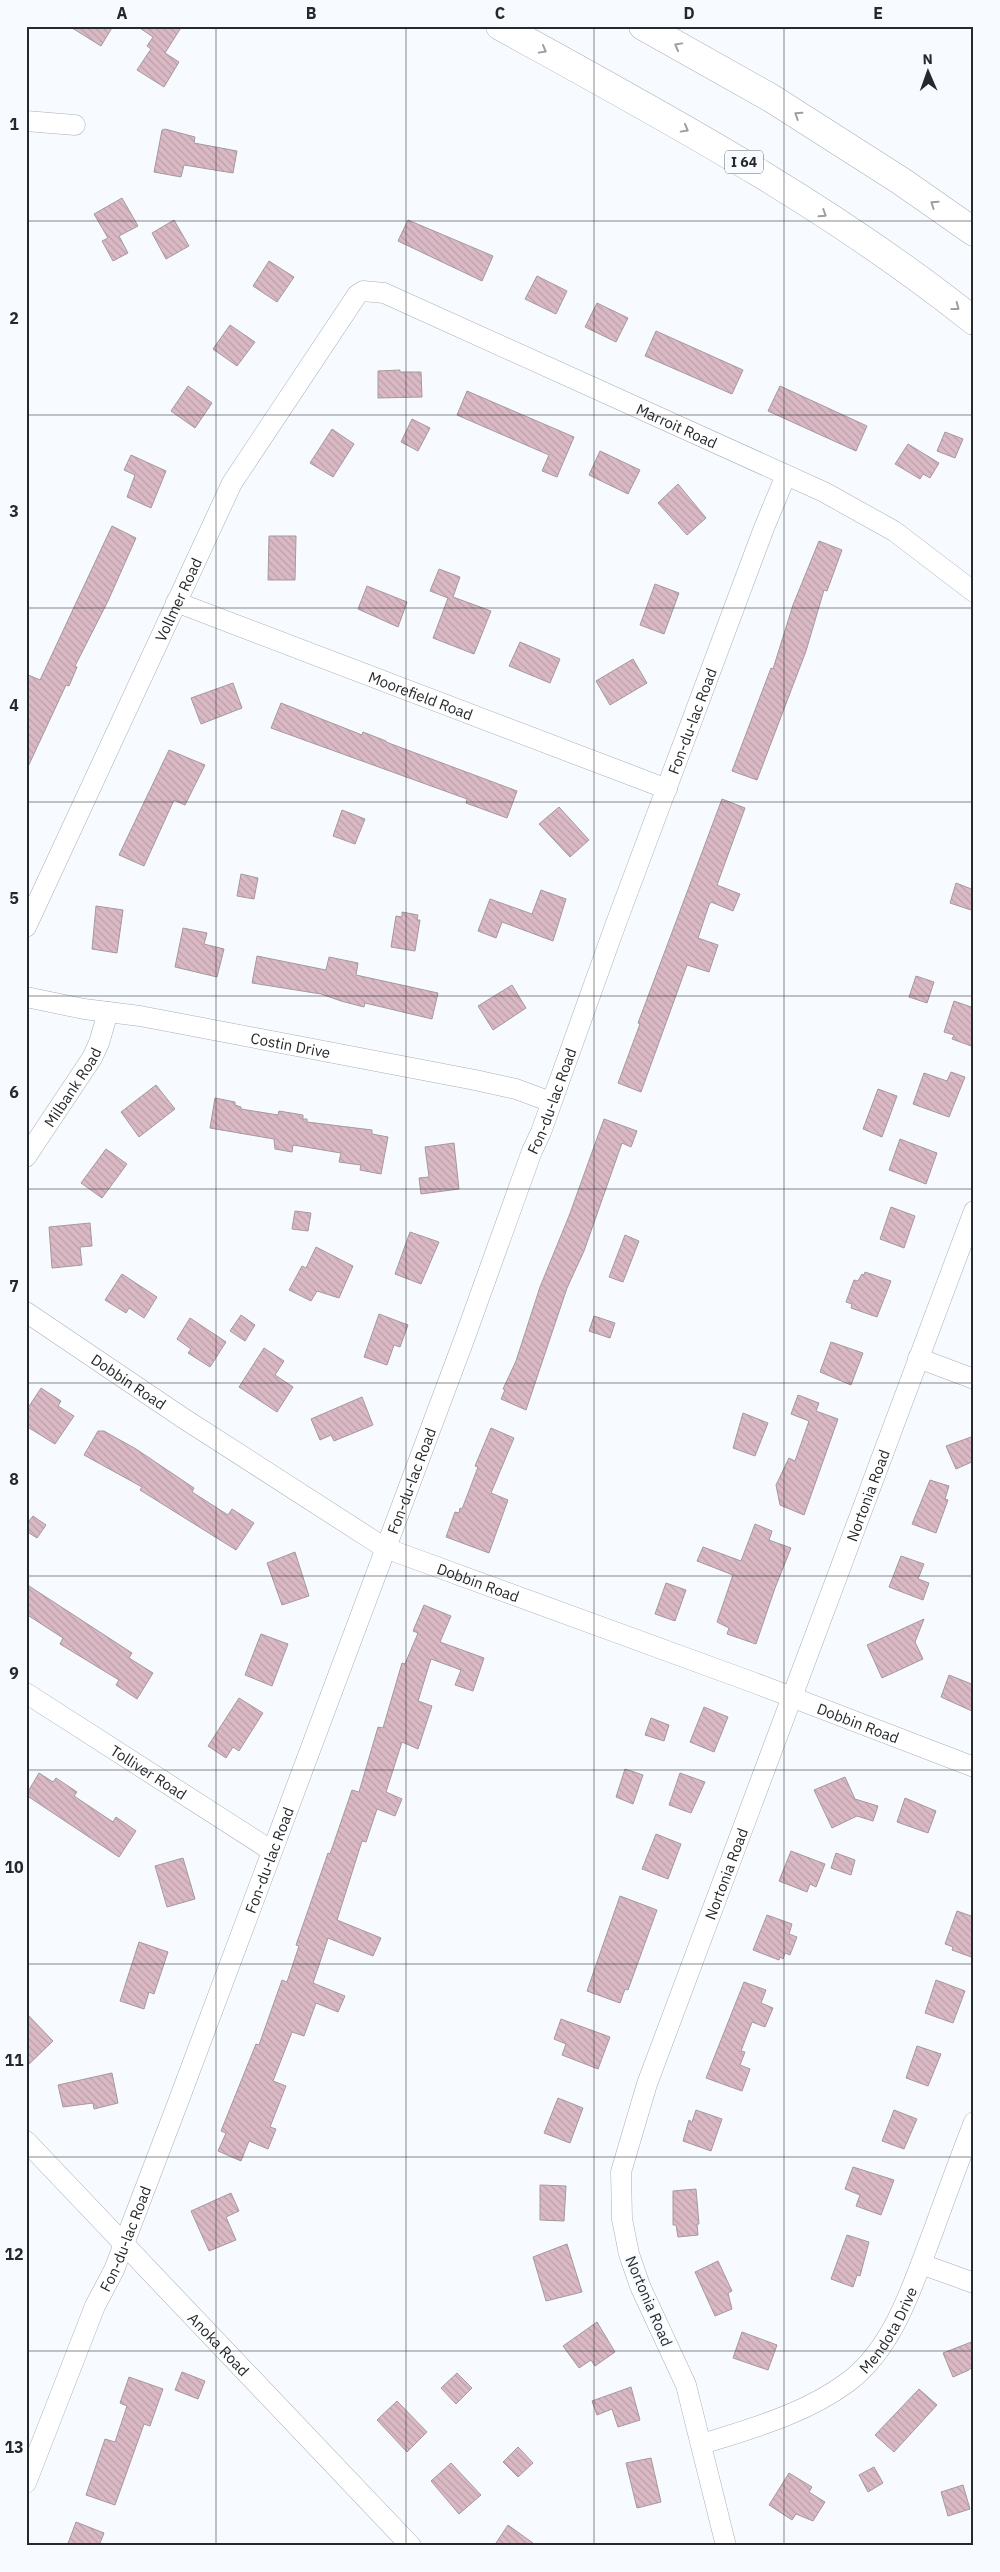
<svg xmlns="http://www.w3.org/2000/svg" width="1000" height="2572" font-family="'IBM Plex Sans',sans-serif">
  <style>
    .building { fill: url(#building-back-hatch); stroke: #a5999d }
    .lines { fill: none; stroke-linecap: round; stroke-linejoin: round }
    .minor-casing { stroke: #a7afb8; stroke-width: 21 }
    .highway-casing { stroke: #a7afb8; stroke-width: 29 }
    .minor { stroke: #fff; stroke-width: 20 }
    .highway { stroke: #fff; stroke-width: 28 }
    .oneway { stroke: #9d9fa0 }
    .grid { fill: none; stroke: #26292c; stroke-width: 1; stroke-opacity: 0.55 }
    .labels { text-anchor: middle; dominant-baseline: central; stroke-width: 5; stroke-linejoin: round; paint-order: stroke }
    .shield { fill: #f7fbff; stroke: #65686b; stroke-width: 1 }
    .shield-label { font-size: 14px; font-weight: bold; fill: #26292c }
    .street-label { font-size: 15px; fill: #26292c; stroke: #f7fbff }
    .neatline { fill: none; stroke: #26292c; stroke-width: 2 }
    .grid-label { font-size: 16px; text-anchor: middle; font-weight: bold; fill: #26292c }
  </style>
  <defs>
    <pattern id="building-back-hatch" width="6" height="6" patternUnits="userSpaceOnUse" patternTransform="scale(1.25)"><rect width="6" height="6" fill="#dab9c5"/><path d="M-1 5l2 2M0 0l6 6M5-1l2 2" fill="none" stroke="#bb9fa9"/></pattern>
  </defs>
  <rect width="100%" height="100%" fill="#f7fbff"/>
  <path class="building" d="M69 26H113L101 46Z
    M137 26H182L165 53 179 62 164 87 137 70 151 49 147 46 153 37Z
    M165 129 195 137 194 143 237 151 233 173 184 165 181 177 154 172 162 130Z
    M122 198 138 226 119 236 128 253 113 261 102 241 108 238 94 214Z
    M174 220 189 246 166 259 152 233Z
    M408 220 493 256 482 281 398 241Z
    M269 261 294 277 277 302 253 286Z
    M537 276 567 291 556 314 525 299Z
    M597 303 628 318 616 342 585 327Z
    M230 325 255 342 237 366 213 349Z
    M656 331 743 370 732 394 645 356Z
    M400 370V372H421L422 397 378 398V371Z
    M188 386 212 403 195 428 171 411Z
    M780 386 867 426 856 451 768 411Z
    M467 391 574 437 557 477 542 471 549 455 457 415Z
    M412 419 430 428 418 451 401 442Z
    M332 429 354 444 333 477 310 463Z
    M945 432 963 439 955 458 937 451Z
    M908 444 939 463 930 478 923 474 920 479 895 464Z
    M600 451 640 470 628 494 589 475Z
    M131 455 166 471 151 508 127 497 135 475 124 470Z
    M678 484 706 518 687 535 658 503Z
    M112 526 136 538 108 601 75 666 77 667 69 686 66 685 26 771V674L40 680Z
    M269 536H296L295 580H268Z
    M819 541 842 550 827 591 824 590 806 651 757 780 732 771 771 668 773 669 793 605Z
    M439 569 460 577 453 597 491 611 474 654 433 638 448 598 430 591Z
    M655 584 679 593 664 634 640 625Z
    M367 586 407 602 398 627 358 609Z
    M520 642 560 659 550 683 509 666Z
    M633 659 647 683 610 705 596 681Z
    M233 683 242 708 201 724 191 698Z
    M281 703 362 735 363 732 386 741V742L517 791 507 818 466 803 467 799 271 728Z
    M169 750 205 765 185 805 174 800 144 866 119 855Z
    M722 799 745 808 717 885 740 894 733 911 711 902 709 905 698 938 718 945 709 972 687 965 641 1092 618 1083 640 1024 638 1023Z
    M559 807 589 840 570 857 539 824Z
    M342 810 365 819 355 844 333 836Z
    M241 874 258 878 254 899 237 896Z
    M956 883 974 890V911L950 903Z
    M541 890 566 899 553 941 502 922 496 938 478 931 490 899 532 914Z
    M96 906 123 910 117 953 92 949Z
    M402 912 418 915 417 920H420L415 951 391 947 396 916 402 917Z
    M183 928 207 933 204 944 224 949 217 977 175 967Z
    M257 956 326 970 329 957 358 963 356 975 438 993 432 1019 365 1003 364 1007 341 1001 321 994 252 983Z
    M916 976 934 982 927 1003 909 997Z
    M512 985 526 1008 493 1030 478 1006Z
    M954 1001 974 1008V1047L952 1039 954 1035 944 1032Z
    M951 1072 965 1077 949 1117 913 1104 924 1073 947 1081Z
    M156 1085 175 1109 139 1137 121 1112Z
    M878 1089 897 1096 882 1137 863 1129Z
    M215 1098 235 1102V1105L241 1107V1109L278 1115 279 1111 303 1115V1119H307V1122L372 1130V1134L388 1137 381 1174 360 1170 361 1165 339 1162 341 1153 293 1145 292 1152 275 1149 274 1139 210 1128Z
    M604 1119 637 1131 631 1147 622 1143 584 1251 567 1288 526 1410 501 1399 505 1390 503 1389 516 1361 540 1287 569 1216Z
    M900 1139 937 1153 926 1184 889 1170Z
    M454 1143 459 1189 421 1194 419 1178 429 1177 425 1147Z
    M106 1149 127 1164 102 1198 81 1183Z
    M891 1207 915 1216 904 1248 880 1239Z
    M295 1211 311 1213 308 1231 292 1229Z
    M90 1223 92 1246 80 1247 82 1265 52 1268 49 1227Z
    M410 1232 439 1242 421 1284 395 1274Z
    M625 1235 639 1241 623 1282 609 1277Z
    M316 1247 353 1266 339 1298 317 1291 311 1301 289 1290 302 1266 306 1268Z
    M865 1272 891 1281 877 1317 851 1308 852 1304 846 1302 854 1280 858 1281 862 1274 864 1275Z
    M122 1274 157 1297 144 1318 129 1308 126 1313 105 1300Z
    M379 1314 408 1325 400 1347 394 1345 387 1365 364 1357Z
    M241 1315 255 1325 245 1341 230 1331Z
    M594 1316 615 1323 610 1338 589 1331Z
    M190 1318 226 1342 210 1367 188 1353 191 1349 177 1339Z
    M831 1342 863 1353 851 1385 820 1372Z
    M264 1348 284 1361 275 1375 293 1387 277 1412 239 1387Z
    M41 1388 61 1401 58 1406 74 1416 55 1444 26 1426V1411Z
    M798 1395 819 1403 816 1411 838 1419 804 1515 780 1505 776 1485 789 1458 795 1461 809 1421 791 1414Z
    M362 1397 373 1425 334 1441 331 1435 320 1440 311 1419Z
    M743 1413 768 1423 755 1456 733 1448Z
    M491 1428 514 1438 491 1493 508 1500 489 1553 446 1537 455 1512 459 1513 460 1508 462 1509 478 1467 475 1466Z
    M98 1431H104L136 1449 194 1488 192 1492 228 1515 232 1509 254 1523 236 1550 140 1490 142 1487 84 1455Z
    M974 1436V1461L956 1469 946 1446Z
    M930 1480 949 1486 945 1499 948 1500 936 1533 912 1524Z
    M33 1516 46 1525 37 1538 26 1531V1525Z
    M755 1524 772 1531 769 1540 791 1548 775 1588 756 1644 727 1634 729 1628 717 1622 733 1575 697 1561 703 1547 741 1561Z
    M295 1552 309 1596 282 1605 267 1563Z
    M901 1556 924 1564 918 1579 929 1583 923 1600 889 1587Z
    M666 1583 686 1590 675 1621 655 1614Z
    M26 1584 132 1653 129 1658 153 1673 137 1699 116 1685 119 1680 60 1644 63 1638 26 1614Z
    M424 1605 451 1616 440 1642 484 1658 473 1691 455 1685 461 1670 431 1659 418 1701 432 1706 418 1749 402 1742 386 1792 402 1799 395 1816 377 1809 366 1842 362 1841 337 1920 381 1938 373 1956 328 1938 313 1983 345 1996 338 2012 316 2003 304 2036 292 2032 273 2081 286 2086 270 2127 276 2129 268 2149 249 2141 241 2161 218 2151 226 2133 221 2131 256 2044 259 2045 282 1980 287 1982 299 1946 296 1945 328 1853 330 1854 352 1790 359 1792 378 1727 383 1728 402 1663 405 1664 418 1633 413 1631Z
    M924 1619 915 1642 923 1659 882 1678 867 1645Z
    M261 1634 288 1644 272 1686 245 1675Z
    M949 1675 974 1685V1712L941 1697Z
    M239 1698 263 1713 239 1751 233 1747 226 1758 208 1746Z
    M704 1707 728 1717 714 1752 690 1742Z
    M651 1718 669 1725 664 1741 645 1735Z
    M625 1769 643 1775 633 1804 616 1797Z
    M39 1773 53 1782 56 1778 77 1792 74 1796 113 1822 116 1817 136 1831 119 1857 26 1795Z
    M680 1773 705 1782 691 1813 669 1805Z
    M845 1777 855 1799 878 1806 873 1821 857 1816 832 1828 814 1790Z
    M905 1798 936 1811 928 1833 897 1822Z
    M656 1834 681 1844 668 1879 642 1869Z
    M791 1851 825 1864 816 1887 810 1884 807 1892 779 1881Z
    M836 1853 855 1860 851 1875 831 1868Z
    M183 1858 195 1899 167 1907 155 1866Z
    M620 1896 657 1910 628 1990 625 1989 620 2003 587 1991Z
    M957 1911 974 1917V1958L952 1950 953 1947 945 1944Z
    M767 1915 792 1924 789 1934 797 1937 790 1955 785 1953 783 1959 780 1957 779 1960 753 1950Z
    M139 1942 168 1952 154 1994 149 1992 144 2009 120 2001Z
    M936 1980 965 1991 953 2023 925 2013Z
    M744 1982 766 1990 761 2003 773 2008 765 2027 752 2022 741 2051 745 2052 740 2065 750 2069 742 2091 706 2078Z
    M26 2013 53 2041 26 2067Z
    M561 2019 610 2037 598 2069 562 2055 566 2044 554 2039Z
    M917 2046 941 2054 928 2086 906 2078Z
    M112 2073 118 2103 94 2109 93 2103 63 2107 58 2085Z
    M558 2098 583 2108 570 2143 544 2133Z
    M696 2110 722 2119 711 2151 683 2141 689 2120 692 2122Z
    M894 2110 917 2119 904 2149 882 2141Z
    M853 2167 894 2180 881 2215 856 2206 860 2195 845 2189Z
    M540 2185 566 2186 564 2221 540 2220Z
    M696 2189 699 2224H697L698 2235 678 2237 676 2225H673V2191Z
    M231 2193 239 2211 226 2217 236 2240 209 2251 191 2211Z
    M847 2235 869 2242 860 2276 857 2275 853 2287 831 2279Z
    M567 2244 582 2292 546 2301 533 2257Z
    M718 2261 732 2291 728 2293 732 2309 715 2316 695 2272Z
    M597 2322 615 2352 595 2366 591 2360 579 2368 563 2346Z
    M742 2332 777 2345 768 2370 733 2358Z
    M974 2341V2365L969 2370 953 2377 943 2353Z
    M182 2372 205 2381 198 2399 175 2390Z
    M457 2373 472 2388 456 2404 441 2388Z
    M129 2377 163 2389 150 2426 144 2424 115 2505 86 2495 105 2439 115 2442 127 2406 120 2403Z
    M631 2387 640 2420 618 2427 612 2409 597 2415 592 2401Z
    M919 2389 937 2405 894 2452 875 2435Z
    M397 2401 427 2432 407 2452 377 2420Z
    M518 2447 533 2463 518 2477 503 2462Z
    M651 2458 661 2502 637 2508 626 2463Z
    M451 2463 481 2495 459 2514 431 2481Z
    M874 2467 883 2483 868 2492 859 2475Z
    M789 2473 812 2487 809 2492 825 2502 813 2521 796 2514 792 2520 769 2505Z
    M963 2485 970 2509 948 2516 941 2492Z
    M76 2522 104 2533 99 2546H67Z
    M508 2525 537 2546H494Z"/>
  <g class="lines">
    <defs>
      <g id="minor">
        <path d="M26 121 75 125"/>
        <path id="s1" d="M176 602 667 789"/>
        <path id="s2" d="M26 927 232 483 357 295 363 291 384 293 824 492 894 531 974 592"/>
        <path id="s3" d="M26 997 84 1009 140 1016 475 1080 516 1089 551 1102"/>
        <path id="s4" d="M26 1157 92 1058 99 1043 108 1012"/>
        <path id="s5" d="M26 1312 183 1418 385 1548 752 1682 974 1767"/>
        <path d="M918 1358 974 1379"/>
        <path id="s6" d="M26 1693 272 1851"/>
        <path id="s7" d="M26 2141 411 2546"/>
        <path d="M921 2264 974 2283"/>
        <path id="s8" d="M702 2444C753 2428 805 2414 848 2382 895 2347 914 2281 934 2229 947 2193 960 2158 974 2122"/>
        <path id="s9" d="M26 2483 95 2306 114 2270 177 2105 465 1337 532 1151 541 1132 615 926 764 528 786 475"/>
        <path id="s10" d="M726 2546 686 2385 640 2286 629 2254 622 2219 621 2172 647 2084 974 1211"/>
      </g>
      <path id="highway" d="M500 26C663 116 828 204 974 321
        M643 26 771 98 901 181 974 232"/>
    </defs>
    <use href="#minor" class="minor-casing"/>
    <use href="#highway" class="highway-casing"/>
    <use href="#minor" class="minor"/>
    <use href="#highway" class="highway"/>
  </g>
  <defs><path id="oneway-chevron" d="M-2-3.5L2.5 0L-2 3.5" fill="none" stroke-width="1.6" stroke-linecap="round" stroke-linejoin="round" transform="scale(1.25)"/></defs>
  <g class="oneway">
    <use href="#oneway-chevron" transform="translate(678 46) rotate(-151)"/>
    <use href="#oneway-chevron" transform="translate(543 50) rotate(29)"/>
    <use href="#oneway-chevron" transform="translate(798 115) rotate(-147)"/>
    <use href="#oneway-chevron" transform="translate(685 129) rotate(29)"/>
    <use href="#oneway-chevron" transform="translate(934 204) rotate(-145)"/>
    <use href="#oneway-chevron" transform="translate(823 214) rotate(33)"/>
    <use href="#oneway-chevron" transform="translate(956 307) rotate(37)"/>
  </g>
  <path class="grid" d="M216 26V2546M406 26V2546M594 26V2546M784 26V2546M26 221H974M26 415H974M26 608H974M26 802H974M26 996H974M26 1189H974M26 1383H974M26 1576H974M26 1770H974M26 1964H974M26 2157H974M26 2351H974"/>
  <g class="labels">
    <rect class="shield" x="725" y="150.5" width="38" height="23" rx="4"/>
    <g class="shield-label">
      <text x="744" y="162">I 64</text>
    </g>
    <g class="street-label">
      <text stroke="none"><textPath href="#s2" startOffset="1065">Marroit Road</textPath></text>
      <text stroke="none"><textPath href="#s2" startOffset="361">Vollmer Road</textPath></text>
      <text stroke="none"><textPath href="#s1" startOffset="262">Moorefield Road</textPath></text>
      <text stroke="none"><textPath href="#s9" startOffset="1884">Fon-du-lac Road</textPath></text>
      <text stroke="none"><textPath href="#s3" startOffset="269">Costin Drive</textPath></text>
      <text stroke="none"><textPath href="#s4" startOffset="84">Milbank Road</textPath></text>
      <text stroke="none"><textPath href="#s9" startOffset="1479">Fon-du-lac Road</textPath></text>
      <text stroke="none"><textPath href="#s5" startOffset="124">Dobbin Road</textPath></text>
      <text stroke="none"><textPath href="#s9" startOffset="1074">Fon-du-lac Road</textPath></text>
      <text stroke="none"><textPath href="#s10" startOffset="1112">Nortonia Road</textPath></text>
      <text stroke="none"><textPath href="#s5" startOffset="529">Dobbin Road</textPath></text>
      <text stroke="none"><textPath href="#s5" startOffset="934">Dobbin Road</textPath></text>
      <text stroke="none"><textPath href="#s6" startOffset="146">Tolliver Road</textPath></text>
      <text stroke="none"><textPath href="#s9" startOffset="669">Fon-du-lac Road</textPath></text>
      <text stroke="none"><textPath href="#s10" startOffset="708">Nortonia Road</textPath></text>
      <text stroke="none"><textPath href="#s9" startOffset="264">Fon-du-lac Road</textPath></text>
      <text transform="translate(649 2301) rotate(67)">Nortonia Road</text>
      <text stroke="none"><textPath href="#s8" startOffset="226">Mendota Drive</textPath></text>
      <text stroke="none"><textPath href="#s7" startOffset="280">Anoka Road</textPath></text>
    </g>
  </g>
  <rect width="1000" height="2572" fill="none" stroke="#f7fbff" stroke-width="55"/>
  <g transform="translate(928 72) rotate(358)" stroke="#f7fbff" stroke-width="4" paint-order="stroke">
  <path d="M0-4L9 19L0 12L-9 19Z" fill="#26292c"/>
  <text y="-8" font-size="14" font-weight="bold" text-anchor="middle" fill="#26292c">N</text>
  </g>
  <rect x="28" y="28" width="944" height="2516" class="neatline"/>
  <g class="grid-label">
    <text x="122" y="19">A</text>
    <text x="311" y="19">B</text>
    <text x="500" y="19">C</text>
    <text x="689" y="19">D</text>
    <text x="878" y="19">E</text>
    <text x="14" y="130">1</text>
    <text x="14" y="324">2</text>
    <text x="14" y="517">3</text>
    <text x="14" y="711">4</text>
    <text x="14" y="904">5</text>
    <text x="14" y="1098">6</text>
    <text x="14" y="1292">7</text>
    <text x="14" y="1485">8</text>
    <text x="14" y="1679">9</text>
    <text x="14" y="1873">10</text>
    <text x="14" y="2066">11</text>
    <text x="14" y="2260">12</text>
    <text x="14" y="2453">13</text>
  </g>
</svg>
